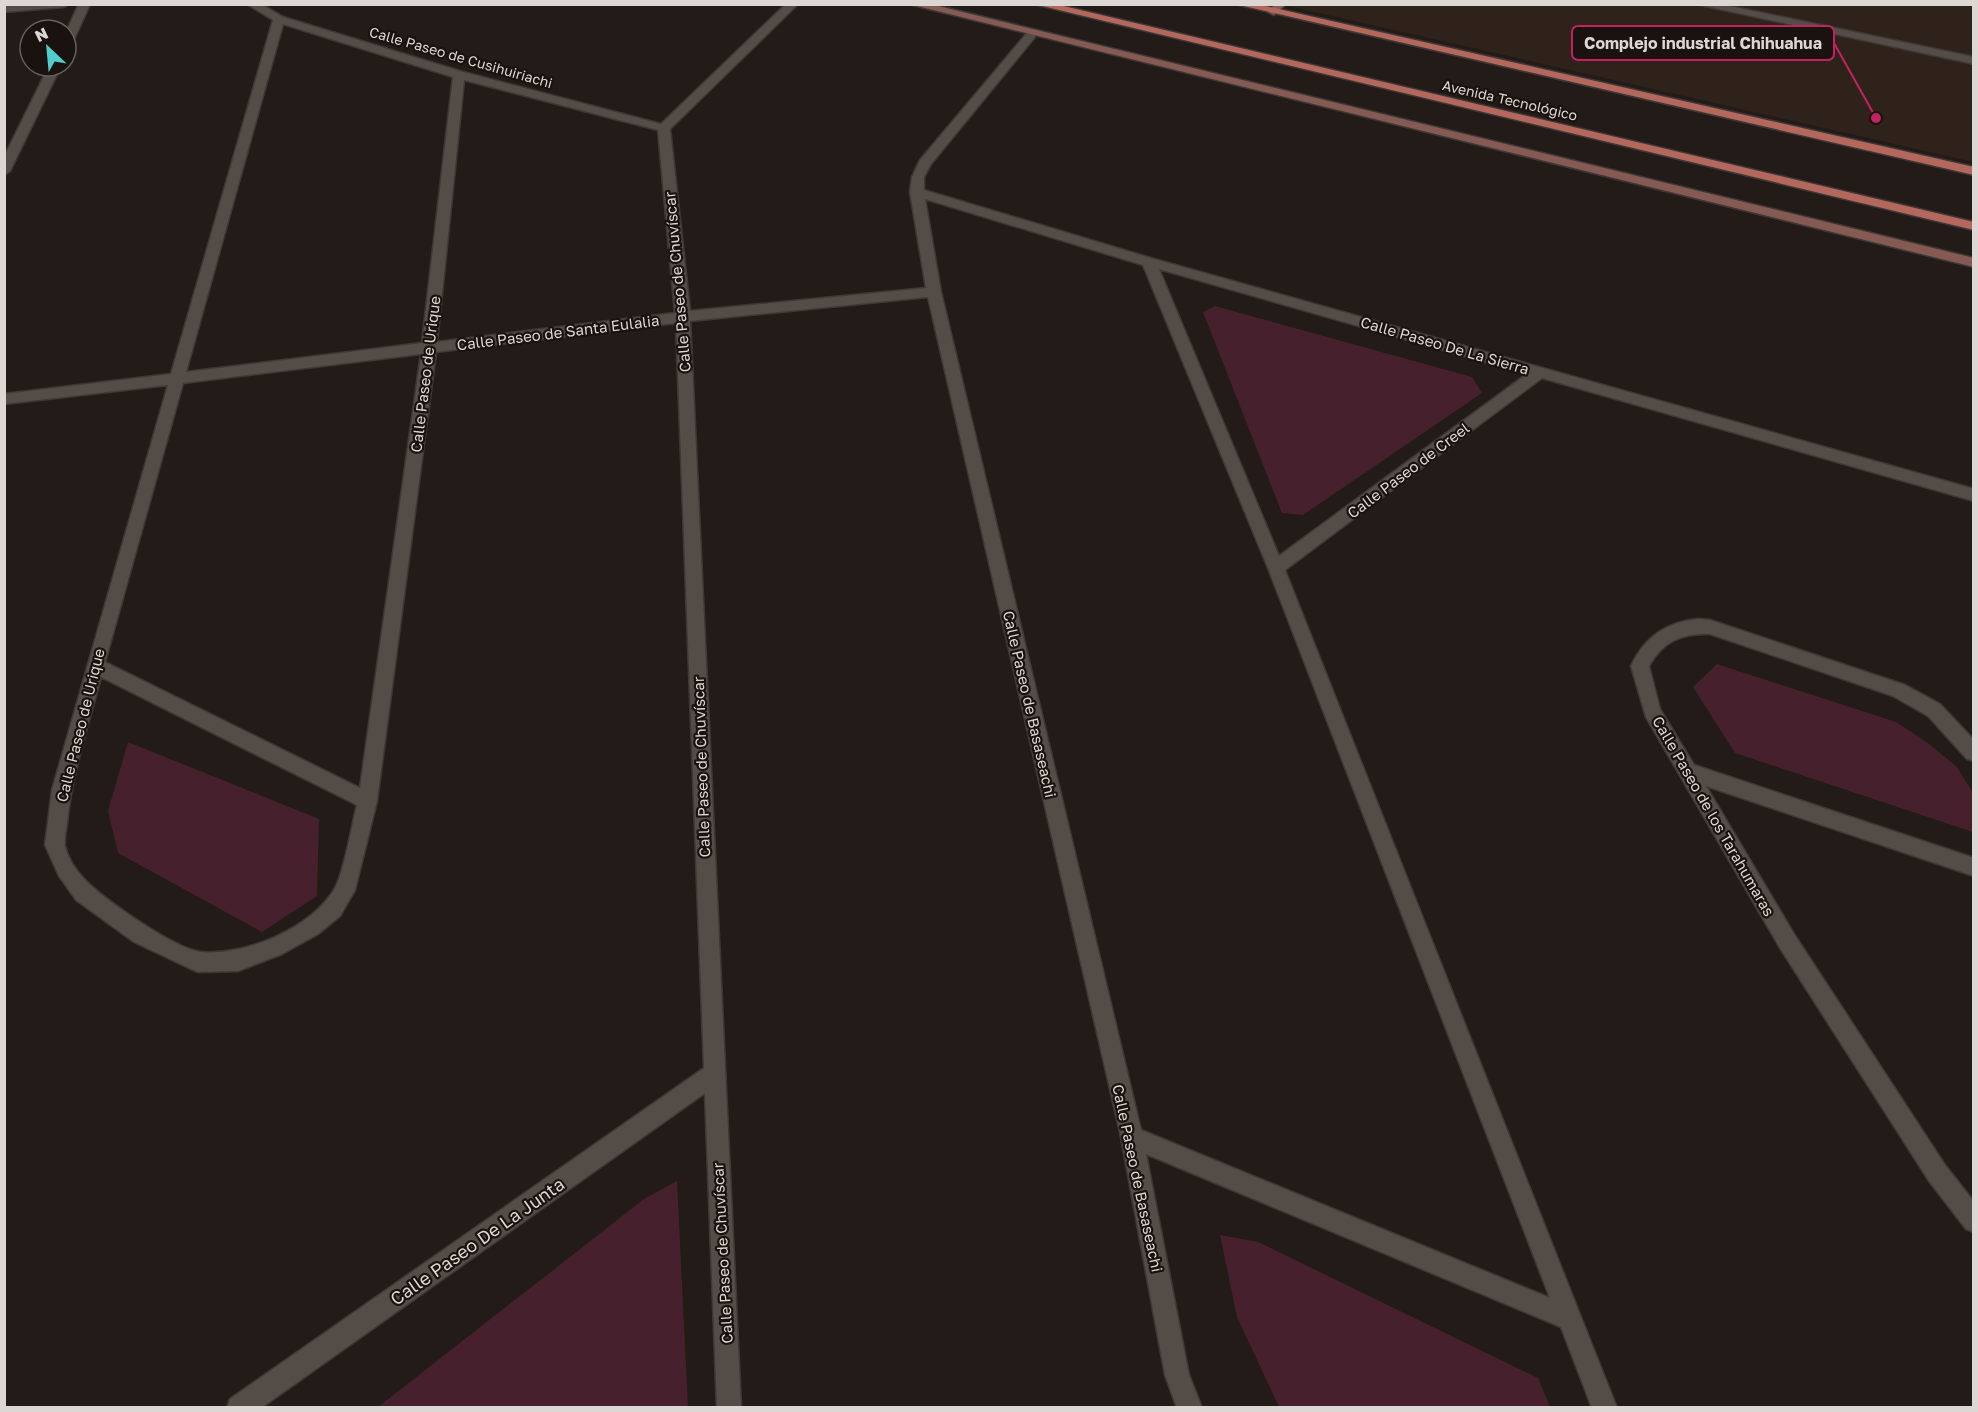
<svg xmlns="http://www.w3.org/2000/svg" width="1978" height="1412" font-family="'Golos Text',sans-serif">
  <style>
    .built { fill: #2e221a }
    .green { fill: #46212d }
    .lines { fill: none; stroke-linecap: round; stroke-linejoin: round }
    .lane-casing { stroke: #3d3836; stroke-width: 3 }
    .street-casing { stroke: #3d3836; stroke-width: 3 }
    .secondary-casing { stroke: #3d3836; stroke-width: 3 }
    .primary-casing { stroke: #3d3836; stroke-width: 3 }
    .lane { fill: #544c47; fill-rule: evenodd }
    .street { fill: #544c47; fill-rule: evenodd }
    .secondary { fill: #845a52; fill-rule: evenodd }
    .primary { fill: #b3675d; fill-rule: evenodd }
    .labels { text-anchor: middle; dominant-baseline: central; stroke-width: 4.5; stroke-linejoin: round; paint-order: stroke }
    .far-street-label { font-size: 14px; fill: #dcd7d3; stroke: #19120e }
    .street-label { font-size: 15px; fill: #dcd7d3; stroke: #19120e }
    .near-street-label { font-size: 18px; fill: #dcd7d3; stroke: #19120e }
    .leader { fill: none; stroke: #c32261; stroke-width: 2 }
    .callout-dot { fill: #c32261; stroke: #19120e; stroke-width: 2 }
    .callout { fill: #19120e; stroke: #c32261; stroke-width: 2 }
    .callout-label { font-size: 16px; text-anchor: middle; font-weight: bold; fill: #dcd7d3 }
  </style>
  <rect width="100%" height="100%" fill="#221b17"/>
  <path class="built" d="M1283 5H1973V162L1583 73Z"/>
  <path class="green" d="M1215 306 1472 377 1482 393 1303 515 1282 513 1203 312Z
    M1717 664 1896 722 1928 743 1957 767 1973 793V832L1735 753 1693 687Z
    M128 742 319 819 317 896 262 932 118 853 108 811Z
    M677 1181 688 1407H378L644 1199Z
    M1220 1235 1258 1242 1538 1378 1550 1407H1279L1237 1317Z"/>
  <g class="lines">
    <defs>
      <path id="lane" d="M1696 4H1720L1974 57V64Z"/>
      <path id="street" d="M69 4 64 7 4 12V6Z
        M79 4H90L72 44 66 47V32Z
        M247 4H261L283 17 463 72 661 124 786 4H798L670 129 690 311 926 288 910 192 912 177 920 160 1027 33H1035V37L931 164 924 177V190L1154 259 1974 489V501L1542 378 1285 570 1617 1408H1592L1561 1327 1146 1154 1189 1375 1202 1408H1177L1165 1375 1121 1137 928 297 690 321 741 1408H717L705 1093 261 1408H227L230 1399 704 1068 676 323 436 352 377 801 355 890 340 916 318 934 282 954 238 971 198 972 191 969 134 942 76 900 59 876 45 845 52 790 168 385 4 404V394L171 374 273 20ZM283 24 453 77 422 343 186 372ZM464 80 658 130 675 313 437 342ZM925 199 1143 265 1268 568 1550 1298 1141 1130 941 292ZM1159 269 1527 374 1279 556ZM421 354 360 788 105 662 183 383ZM101 677 357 805C351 828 345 869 335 888 313 928 244 956 201 952 182 950 141 923 125 912 102 895 72 876 65 846 64 839 66 830 67 823 72 773 88 726 101 677Z
        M49 66H61L10 171 4 175V157Z
        M1698 619 1710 620 1905 685 1940 704 1974 740V761L1967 759 1928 716 1893 696 1710 634C1682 633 1663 641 1649 666L1660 709 1694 765 1974 858V876L1706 786 1794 934 1945 1165 1974 1202V1232L1966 1229 1929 1181 1780 948 1646 717 1631 666C1645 637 1666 622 1698 619Z"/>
      <path id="secondary" d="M909 4H930L1974 258V267Z
        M1275 4H1286L1274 15 1268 12Z"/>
      <path id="primary" d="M1034 4H1055L1974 222V230Z
        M1235 4H1257L1974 167V175Z"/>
    </defs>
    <use href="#lane" class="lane-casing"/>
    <use href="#street" class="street-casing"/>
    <use href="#secondary" class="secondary-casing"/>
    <use href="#primary" class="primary-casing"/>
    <use href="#lane" class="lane"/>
    <use href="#street" class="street"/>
    <use href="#secondary" class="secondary"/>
    <use href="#primary" class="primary"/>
  </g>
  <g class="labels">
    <g class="far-street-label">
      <text transform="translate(461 57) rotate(16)">Calle Paseo de Cusihuiriachi</text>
      <text transform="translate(1510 100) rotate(13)">Avenida Tecnológico</text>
    </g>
    <g class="street-label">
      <text transform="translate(677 282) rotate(-95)">Calle Paseo de Chuvíscar</text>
      <text transform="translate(558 332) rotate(-7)">Calle Paseo de Santa Eulalia</text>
      <text transform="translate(1445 345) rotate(16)">Calle Paseo De La Sierra</text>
      <text transform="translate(425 374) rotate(-83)">Calle Paseo de Urique</text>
      <text transform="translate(1408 470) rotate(-37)">Calle Paseo de Creel</text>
      <text transform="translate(1030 704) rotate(77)">Calle Paseo de Basaseachi</text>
      <text transform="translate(80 725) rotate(-76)">Calle Paseo de Urique</text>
      <text transform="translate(701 767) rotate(-92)">Calle Paseo de Chuvíscar</text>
      <text transform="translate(1714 816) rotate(60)">Calle Paseo de los Tarahumaras</text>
      <text transform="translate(1138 1178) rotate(78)">Calle Paseo de Basaseachi</text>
      <text transform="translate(722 1253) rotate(-93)">Calle Paseo de Chuvíscar</text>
    </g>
    <g class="near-street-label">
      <text transform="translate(477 1241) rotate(-35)">Calle Paseo De La Junta</text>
    </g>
  </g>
  <path class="leader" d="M1876 118L1834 43"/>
  <circle class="callout-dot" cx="1876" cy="118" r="6"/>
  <rect class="callout" x="1572" y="26" width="262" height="34" rx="6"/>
  <g class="callout-label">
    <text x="1703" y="49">Complejo industrial Chihuahua</text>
  </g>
  <rect width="1978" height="1412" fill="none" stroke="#dcd7d3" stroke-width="12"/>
  <g transform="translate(48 48) rotate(334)"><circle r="28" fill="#19120e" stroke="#67615d" stroke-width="1.5"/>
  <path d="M0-4.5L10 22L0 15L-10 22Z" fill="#52cdcd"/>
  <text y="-9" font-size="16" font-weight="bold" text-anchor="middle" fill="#dcd7d3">N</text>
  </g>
</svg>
